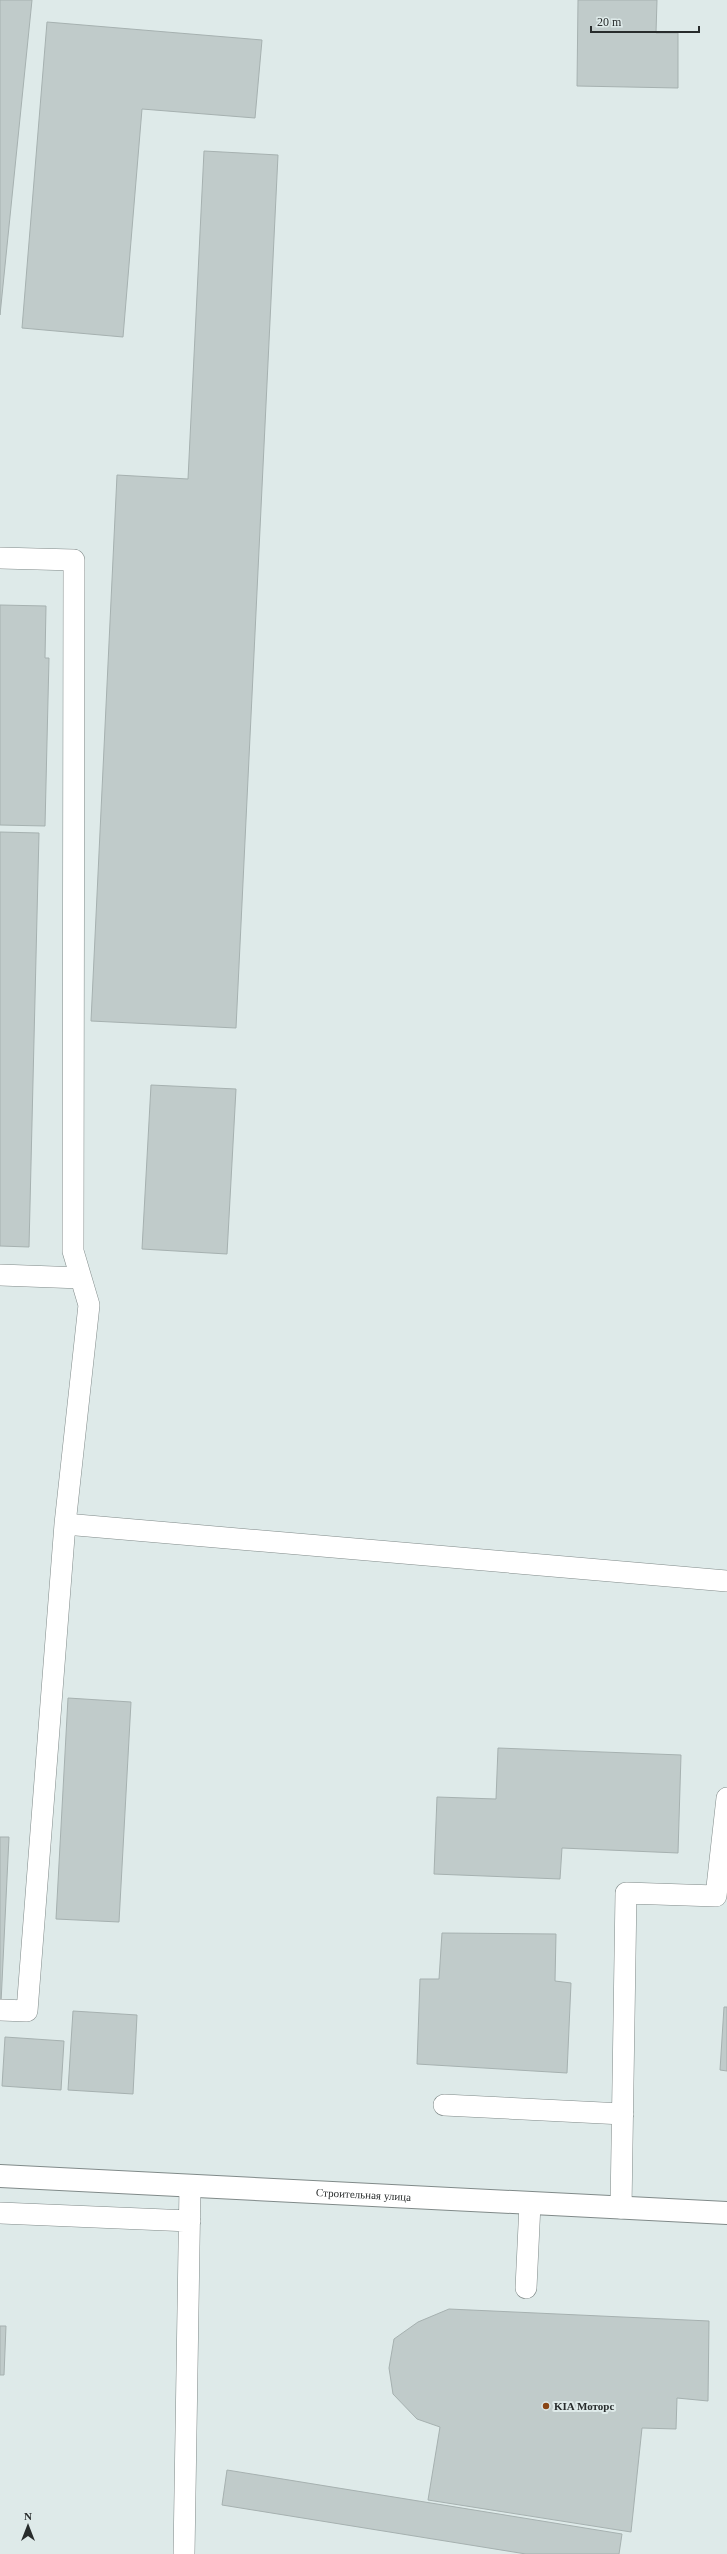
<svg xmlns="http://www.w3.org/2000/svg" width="727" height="2554" font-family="Georgia,serif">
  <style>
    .building { fill: #c0cbca; stroke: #a6b1b0 }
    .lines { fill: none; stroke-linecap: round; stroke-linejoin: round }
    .service-casing { stroke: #808a89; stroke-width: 22 }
    .tertiary-casing { stroke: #808a89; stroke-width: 24 }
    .service { stroke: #fff; stroke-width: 21 }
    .tertiary { stroke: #fff; stroke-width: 22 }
    .poi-dot { fill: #894616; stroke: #deeae9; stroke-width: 1.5 }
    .labels { text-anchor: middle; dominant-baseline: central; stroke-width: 4; stroke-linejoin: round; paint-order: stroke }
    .street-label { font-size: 11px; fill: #282c2c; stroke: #deeae9 }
    .poi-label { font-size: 11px; font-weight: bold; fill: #282c2c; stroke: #deeae9; text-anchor: start }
  </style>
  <rect width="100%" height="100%" fill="#deeae9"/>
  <path class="building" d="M0 0H32L0 315Z
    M578 0H657L656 33H678V88L577 86Z
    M47 22 262 40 255 118 142 109 123 337 22 328Z
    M204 151 278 155 236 1028 91 1021 117 475 188 479Z
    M0 605 46 606 45 658H49L45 826 0 825Z
    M0 832 39 833 29 1247 0 1246Z
    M151 1085 236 1089 227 1254 142 1249Z
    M68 1698 131 1702 119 1922 56 1919Z
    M498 1748 681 1755 678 1853 562 1848 560 1879 434 1874 437 1797 496 1799Z
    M0 1837H9L1 2003H0Z
    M442 1933 556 1934 555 1981 571 1983 567 2073 417 2064 420 1979H439Z
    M724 2007H727V2071L720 2070Z
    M73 2011 137 2015 133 2094 68 2090Z
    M5 2037 64 2041 61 2090 2 2086Z
    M449 2309 709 2321 708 2401 677 2398 676 2429 642 2428 631 2532 428 2500 440 2427 417 2419 393 2394 389 2368 394 2339 418 2322Z
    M0 2326H6L4 2375H0Z
    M227 2470 622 2534 619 2554H526L222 2505Z"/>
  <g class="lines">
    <defs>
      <path id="service" d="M0 558 74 560 73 1251 89 1305 65 1524
        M0 1275 81 1278
        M0 2010 27 2011 65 1524 727 1581
        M444 2105 623 2114
        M621 2208 626 1893 716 1896 727 1798
        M0 2213 190 2221
        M526 2288 530 2204
        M184 2554 190 2186"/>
      <g id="tertiary">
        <path id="s1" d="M0 2176 727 2213"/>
      </g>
    </defs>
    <use href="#service" class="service-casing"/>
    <use href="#tertiary" class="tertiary-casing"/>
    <use href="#service" class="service"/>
    <use href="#tertiary" class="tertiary"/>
  </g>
  <circle class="poi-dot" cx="546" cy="2406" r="4"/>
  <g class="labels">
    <g class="street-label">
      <text stroke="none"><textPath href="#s1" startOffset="364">Строительная улица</textPath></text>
    </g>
    <g class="poi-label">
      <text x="554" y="2406">KIA Моторс</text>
    </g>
  </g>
  <g transform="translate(28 2526)" stroke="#deeae9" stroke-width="3" paint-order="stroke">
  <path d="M0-3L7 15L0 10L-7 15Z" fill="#282c2c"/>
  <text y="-6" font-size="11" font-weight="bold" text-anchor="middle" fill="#282c2c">N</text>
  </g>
  <path d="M591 26v6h108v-6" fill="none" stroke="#282c2c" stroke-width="2"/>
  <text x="597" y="26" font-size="12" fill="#282c2c" stroke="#deeae9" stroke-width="3" paint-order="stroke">20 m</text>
</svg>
